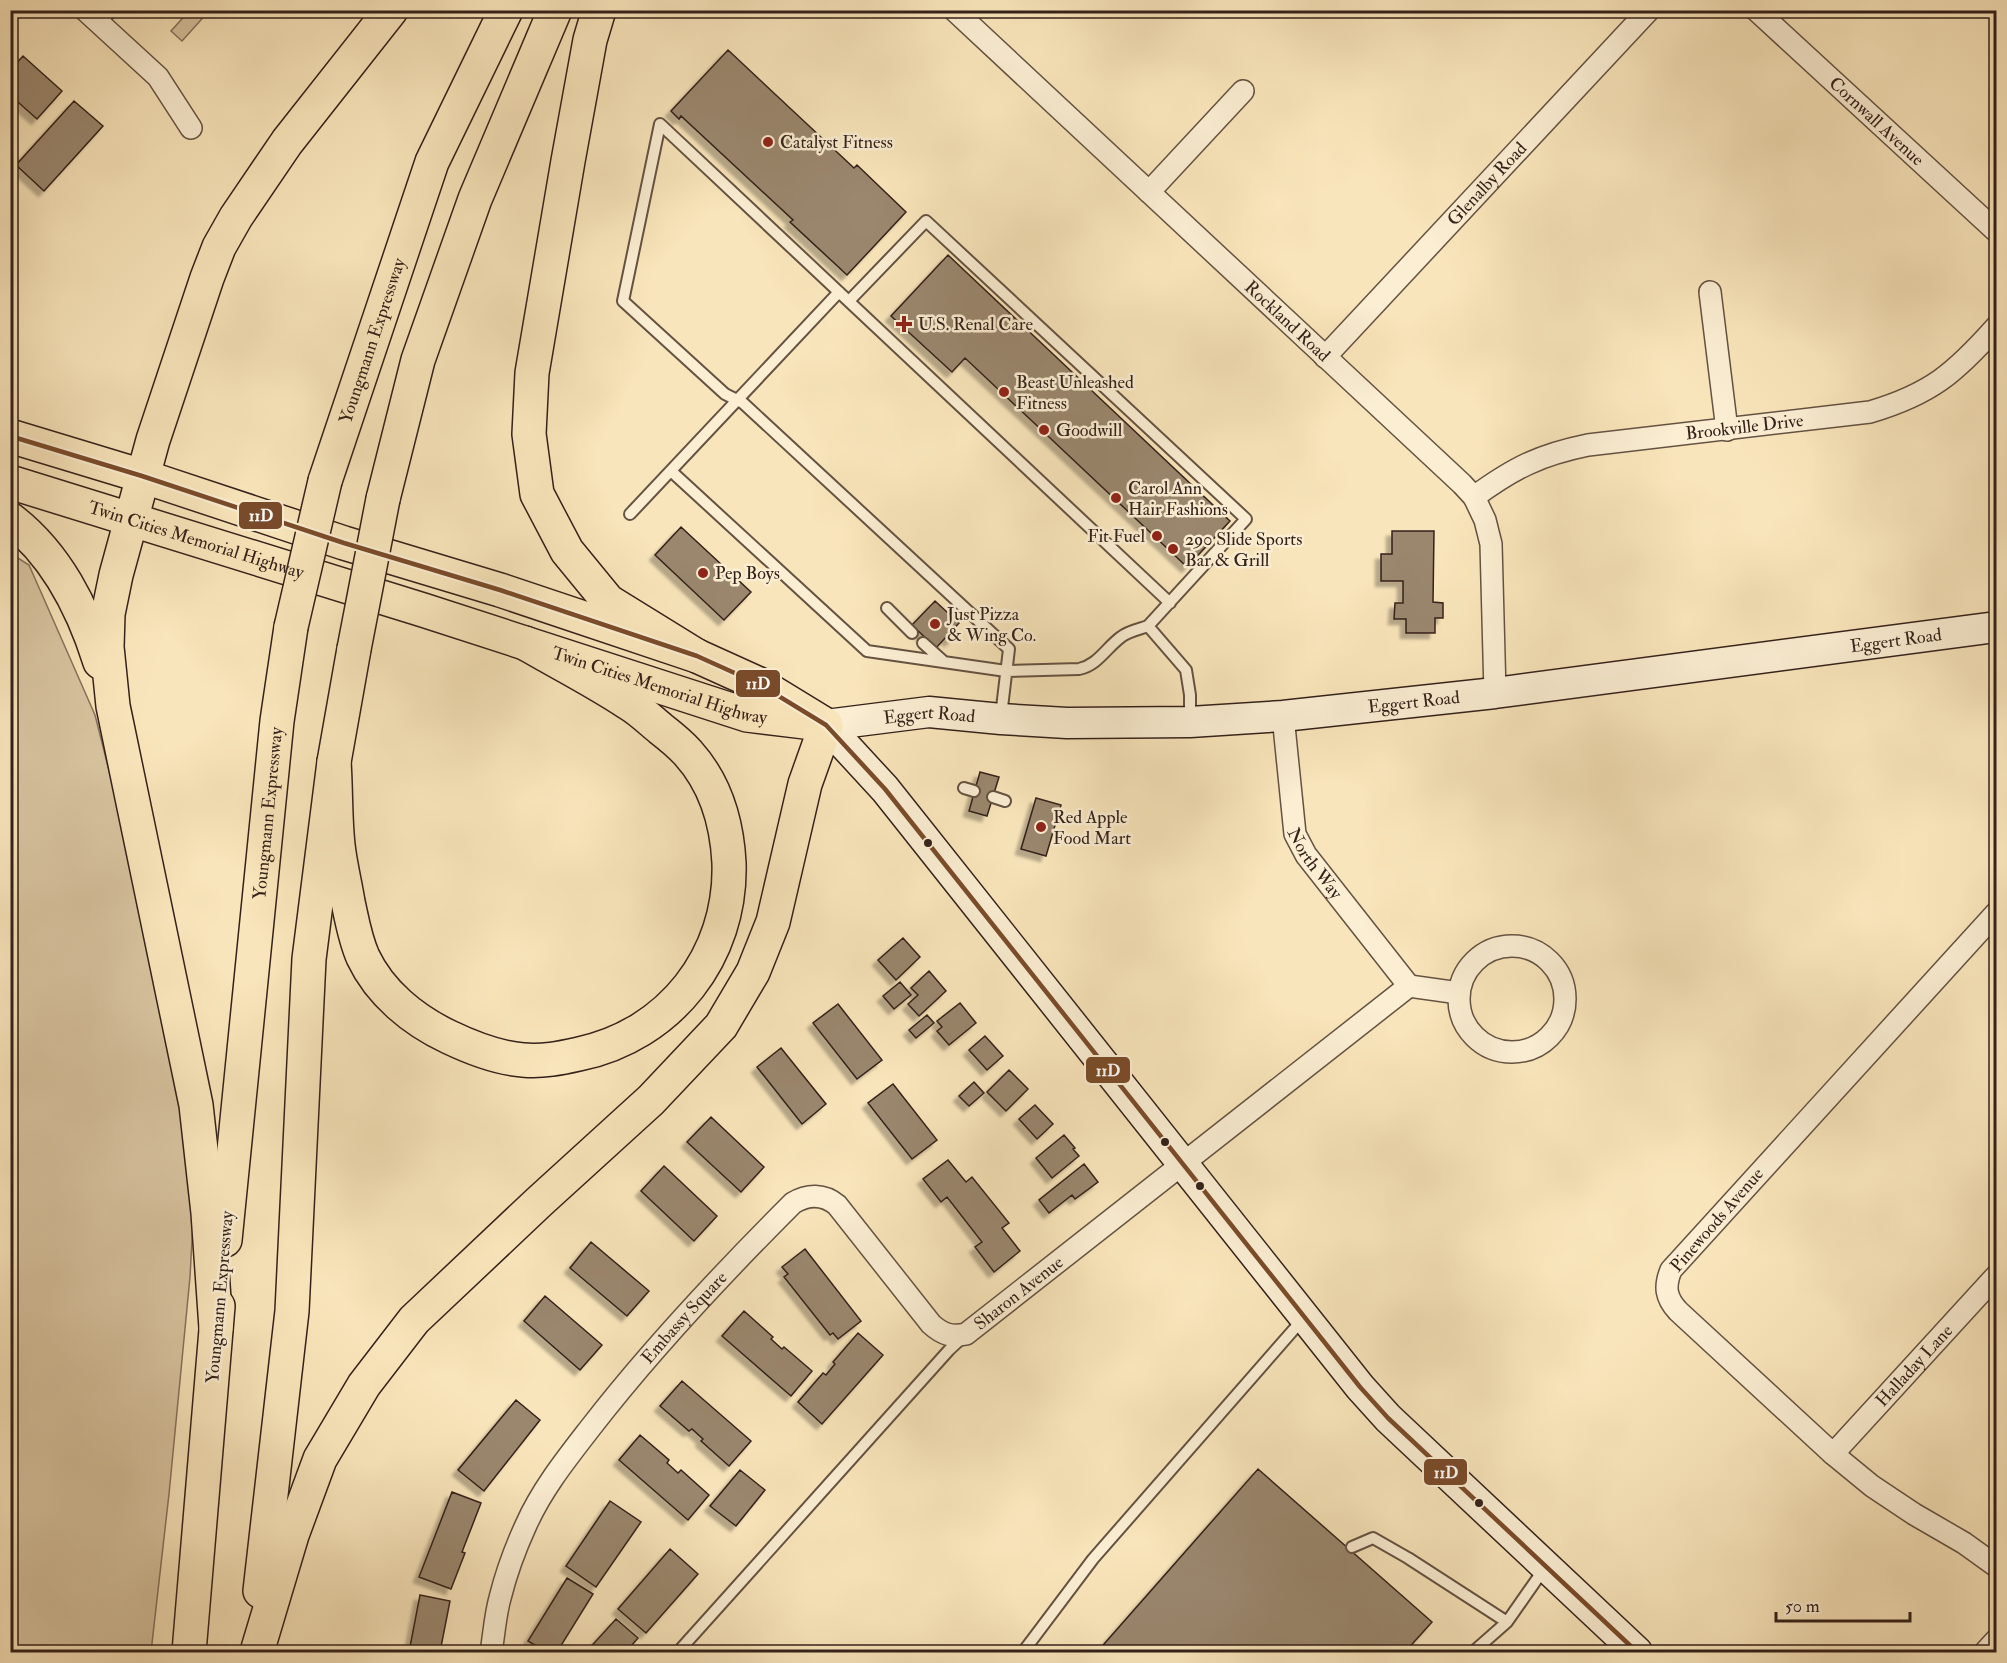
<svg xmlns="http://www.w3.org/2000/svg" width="2007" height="1663" font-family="'IM FELL Double Pica',serif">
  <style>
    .green { fill: #d8c4a0; stroke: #86725d; stroke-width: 1.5 }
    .building { fill: #9a876e; stroke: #34211a; stroke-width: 1.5; filter: url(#shadow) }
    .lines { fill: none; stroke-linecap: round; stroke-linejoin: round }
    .lane-casing { stroke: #655242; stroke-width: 14 }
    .street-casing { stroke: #655242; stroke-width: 24 }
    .secondary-casing { stroke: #34211a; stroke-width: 33 }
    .primary-casing { stroke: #34211a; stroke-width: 36 }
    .highway-casing { stroke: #34211a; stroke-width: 36 }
    .lane { stroke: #fbeed3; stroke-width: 10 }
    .street { stroke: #fbeed3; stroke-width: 21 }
    .secondary { stroke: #fbeed3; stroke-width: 30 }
    .primary { stroke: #f9e5bb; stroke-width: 33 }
    .highway { stroke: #f9e5bb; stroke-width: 33 }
    .highway-bridge-casing { stroke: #34211a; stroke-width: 36; stroke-linecap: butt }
    .highway-bridge { stroke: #f9e5bb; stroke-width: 33 }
    .bus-1-casing { stroke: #fbeed3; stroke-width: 9 }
    .bus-1 { stroke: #7a4b2a; stroke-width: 4.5 }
    .poi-dot { fill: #8f2418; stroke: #fbeed3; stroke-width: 2 }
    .bus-dot { fill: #34211a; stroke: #fbeed3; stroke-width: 2 }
    .labels { text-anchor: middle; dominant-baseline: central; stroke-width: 5; stroke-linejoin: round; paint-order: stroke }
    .street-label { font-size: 18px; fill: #34211a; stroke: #fbeed3 }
    .poi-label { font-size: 18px; fill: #34211a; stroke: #fbeed3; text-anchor: start }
    .line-badge { stroke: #fbeed3; stroke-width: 2 }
    .badge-label { font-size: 16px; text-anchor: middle; font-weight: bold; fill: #fff }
  </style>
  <defs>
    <filter id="shadow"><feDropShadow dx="-5.5" dy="5.5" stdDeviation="1.5" flood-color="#0004"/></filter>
  </defs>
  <rect width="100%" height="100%" fill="#f9e5bb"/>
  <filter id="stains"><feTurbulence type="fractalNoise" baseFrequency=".00333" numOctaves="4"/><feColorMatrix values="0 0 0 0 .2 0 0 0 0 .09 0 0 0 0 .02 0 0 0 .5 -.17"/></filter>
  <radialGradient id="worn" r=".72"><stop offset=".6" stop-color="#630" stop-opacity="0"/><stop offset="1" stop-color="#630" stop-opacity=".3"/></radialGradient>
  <path class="green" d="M189 11H209L182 41 171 31Z
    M10 553 29 565 95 715 125 834 172 1051 194 1204 190 1277 169 1494 151 1652H11Z"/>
  <path class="building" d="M728 50 854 168 857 165 906 212 847 275 790 222 793 220 681 116 679 119 671 111Z
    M23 56 62 91 37 119 10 95V70Z
    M74 101 103 126 44 191 16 165Z
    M948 255 1230 521 1187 567 965 358 952 372 891 316Z
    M681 527 751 592 724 620 655 555Z
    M1392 531H1434L1433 602 1443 603V618H1435V633H1406V619H1394L1395 603H1403V581H1381V554H1392Z
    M935 601 959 623 950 633 954 637 950 641 946 637 936 648 912 625Z
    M980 772 999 777 987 816 969 811Z
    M1036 798 1061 805 1046 856 1021 849Z
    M903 938 920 957 896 980 878 960Z
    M929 971 946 991 919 1016 908 1004 918 995 911 988Z
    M900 982 911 995 894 1009 883 996Z
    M960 1003 976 1023 949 1045 937 1031 942 1027 937 1021Z
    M838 1004 882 1060 857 1079 813 1023Z
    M927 1015 934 1023 916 1038 909 1030Z
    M985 1036 1003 1056 987 1070 969 1050Z
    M781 1048 826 1104 802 1124 757 1067Z
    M1009 1070 1028 1089 1006 1111 987 1092Z
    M974 1082 984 1093 969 1106 959 1096Z
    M893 1084 937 1140 912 1159 868 1103Z
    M1035 1105 1053 1124 1037 1139 1019 1119Z
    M711 1117 764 1167 741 1192 687 1142Z
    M1064 1135 1075 1148 1073 1149 1079 1156 1052 1178 1036 1158Z
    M948 1160 966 1182 972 1177 1009 1223 1002 1228 1020 1251 994 1272 975 1247 982 1242 947 1197 941 1202 923 1179Z
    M1084 1164 1098 1182 1075 1199 1072 1195 1049 1213 1039 1200Z
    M664 1166 717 1216 694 1241 641 1191Z
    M591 1242 649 1291 627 1316 570 1268Z
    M805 1249 861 1321 838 1339 833 1333 830 1335 784 1277 788 1274 782 1267Z
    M545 1296 602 1345 580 1370 524 1321Z
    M744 1311 773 1337 771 1339 782 1349 784 1347 812 1371 791 1396 722 1336Z
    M858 1333 883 1355 822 1424 798 1402 823 1373 826 1375 835 1364 833 1362Z
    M682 1381 751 1441 729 1466 701 1441 703 1439 692 1429 689 1431 660 1406Z
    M516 1400 540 1420 484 1491 458 1470Z
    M640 1435 669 1460 667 1463 678 1473 681 1470 709 1495 688 1520 619 1460Z
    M1258 1469 1432 1622 1405 1652H1097Z
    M740 1470 765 1490 736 1526 710 1506Z
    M452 1492 481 1503 462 1552 465 1553 451 1589 419 1577Z
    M610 1501 641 1522 596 1587 566 1566Z
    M670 1549 698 1574 646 1633 618 1609Z
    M567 1578 593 1594 557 1652H546L528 1641Z
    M420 1595 450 1601 440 1652H409Z
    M616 1619 638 1638 626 1652H586Z"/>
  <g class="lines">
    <defs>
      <path id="lane" d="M100 24 112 10
        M660 124 623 301 725 394 743 403 1009 649 1001 716
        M660 124 1170 603
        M849 301 926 221 1246 519 1148 626 1186 670 1190 695V721
        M671 471 867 651 1006 671 1079 669C1098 665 1106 648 1121 637 1128 631 1140 629 1148 626
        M630 514 839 292
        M887 608 912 633
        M923 643 943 661
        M964 788 974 791
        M993 797 1005 801
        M1352 1547 1373 1538 1408 1558 1507 1622
        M678 1652 949 1350 964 1336
        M1023 1652 1093 1559 1303 1319
        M1473 1652 1507 1622 1544 1569"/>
      <g id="street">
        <path d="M85 10 158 77 191 128"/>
        <path id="s1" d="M954 10 1462 484 1474 497 1485 520 1491 544 1495 693"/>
        <path id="s2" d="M1756 10 1996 231"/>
        <path d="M1149 192 1243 91"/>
        <path d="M1710 292 1727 430"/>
        <path id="s3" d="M1325 357 1649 10"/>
        <path id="s4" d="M1474 497C1514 468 1539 455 1588 445L1870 412C1931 394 1955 373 1996 327"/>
        <path id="s5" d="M1283 716 1295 834 1306 855 1409 986"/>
        <path d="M1996 913 1671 1270C1664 1287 1666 1298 1678 1311L1833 1454 1872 1486 1914 1514 1964 1543 1996 1566"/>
        <circle cx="1512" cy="999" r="53"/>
        <path d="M1409 986 1459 993"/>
        <path id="s6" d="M1833 1454 1996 1276"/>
        <path id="s7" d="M491 1652C494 1635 495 1616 500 1598 506 1574 515 1549 526 1525 542 1489 567 1458 591 1427 653 1347 722 1274 793 1203 808 1194 824 1194 837 1205L931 1324C943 1335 952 1337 966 1334L1409 986"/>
        <path d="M1985 1652 1996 1640"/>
      </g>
      <g id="secondary">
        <path d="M826 725 885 789 1360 1387 1388 1418 1637 1652"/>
        <path id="s8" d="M826 725 929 712 1001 719 1067 723 1190 722 1283 716 1495 693 1996 627"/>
      </g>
      <g id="primary">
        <path d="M10 436 142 476 344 543 500 590 697 656 759 684 826 725"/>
        <path id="s9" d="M10 482 423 610 747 715 813 723"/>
      </g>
      <g id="highway">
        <path d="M599 10 590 40 568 161 532 373 529 434 537 494 567 551 608 601 697 656"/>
        <path id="s10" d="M325 481 432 162 506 10"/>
        <path d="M383 499 418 360 475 199 555 10"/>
        <path d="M10 519C57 555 83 608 100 662"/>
        <path d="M334 762C336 790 335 818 338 845 340 864 345 883 348 902 352 920 355 939 363 957 380 993 413 1020 449 1037 472 1048 497 1058 523 1060 542 1062 561 1058 579 1054 670 1035 732 956 729 863 727 823 715 783 688 753 680 744 670 736 661 729 650 720 640 710 628 703 595 681 559 663 525 643"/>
        <path id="s11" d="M225 1240 277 721 291 627"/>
        <path d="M216 1328 208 1213 196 1105 113 706 107 647 108 614 116 575 153 440 207 278 219 247 236 217 287 142 391 10"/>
        <path d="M260 1591 292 1311 309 959 334 762 354 649"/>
        <path d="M189 1652 218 1306"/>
        <path d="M257 1652 292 1535 320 1459 364 1385 414 1320 539 1202 651 1100 721 1026 753 972 773 922 805 784 826 725"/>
      </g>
    </defs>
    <use href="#lane" class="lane-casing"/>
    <use href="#street" class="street-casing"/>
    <use href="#secondary" class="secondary-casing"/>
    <use href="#primary" class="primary-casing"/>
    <use href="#highway" class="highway-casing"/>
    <use href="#lane" class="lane"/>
    <use href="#street" class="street"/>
    <use href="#secondary" class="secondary"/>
    <use href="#primary" class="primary"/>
    <use href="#highway" class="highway"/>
    <defs>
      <path id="highway-bridge" d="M291 627 325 481
        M354 649 383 499"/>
    </defs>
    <use href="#highway-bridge" class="highway-bridge-casing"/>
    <use href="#highway-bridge" class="highway-bridge"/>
    <defs>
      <path id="bus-1" d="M10 436 142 476 344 543 500 590 697 656 759 684 826 725 885 789 1360 1387 1388 1418 1637 1652"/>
    </defs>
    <use href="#bus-1" class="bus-1-casing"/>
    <use href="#bus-1" class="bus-1"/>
  </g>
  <g class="poi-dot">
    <circle cx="768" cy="142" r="6"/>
    <path d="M901 315h6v6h6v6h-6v6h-6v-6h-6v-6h6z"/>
    <circle cx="1004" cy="392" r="6"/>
    <circle cx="1044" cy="430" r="6"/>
    <circle cx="1116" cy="498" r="6"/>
    <circle cx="1157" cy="536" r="6"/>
    <circle cx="1173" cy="549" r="6"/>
    <circle cx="703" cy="573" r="6"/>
    <circle cx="935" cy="624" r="6"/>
    <circle cx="1041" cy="827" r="6"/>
  </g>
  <g class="bus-dot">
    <circle cx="928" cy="843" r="5"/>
    <circle cx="1165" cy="1142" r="5"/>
    <circle cx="1200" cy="1186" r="5"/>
    <circle cx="1479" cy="1503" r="5"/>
  </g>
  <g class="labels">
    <g class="street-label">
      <text stroke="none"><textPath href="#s2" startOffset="164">Cornwall Avenue</textPath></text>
      <text stroke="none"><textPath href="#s3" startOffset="237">Glenalby Road</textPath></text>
      <text stroke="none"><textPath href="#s1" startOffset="456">Rockland Road</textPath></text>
      <text stroke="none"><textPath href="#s10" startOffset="148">Youngmann Expressway</textPath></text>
      <text stroke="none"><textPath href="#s4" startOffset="284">Brookville Drive</textPath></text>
      <text stroke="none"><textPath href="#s9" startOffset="195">Twin Cities Memorial Highway</textPath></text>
      <text stroke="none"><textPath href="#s8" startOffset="1076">Eggert Road</textPath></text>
      <text stroke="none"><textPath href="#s9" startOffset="681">Twin Cities Memorial Highway</textPath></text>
      <text stroke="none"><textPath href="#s8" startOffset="590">Eggert Road</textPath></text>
      <text stroke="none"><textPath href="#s8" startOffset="104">Eggert Road</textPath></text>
      <text stroke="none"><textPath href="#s11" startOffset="429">Youngmann Expressway</textPath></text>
      <text stroke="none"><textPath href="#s5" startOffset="154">North Way</textPath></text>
      <text transform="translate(1717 1220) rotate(-49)">Pinewoods Avenue</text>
      <text stroke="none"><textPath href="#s7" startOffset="856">Sharon Avenue</textPath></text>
      <text transform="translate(220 1297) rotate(-85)">Youngmann Expressway</text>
      <text stroke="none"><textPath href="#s7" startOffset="394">Embassy Square</textPath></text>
      <text stroke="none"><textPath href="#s6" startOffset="120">Halladay Lane</textPath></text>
    </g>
    <g class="poi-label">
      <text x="780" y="142">Catalyst Fitness</text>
      <text x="918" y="324">U.S. Renal Care</text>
      <text x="1016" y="382">Beast Unleashed<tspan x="1016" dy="21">Fitness</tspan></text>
      <text x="1056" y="430">Goodwill</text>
      <text x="1128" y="488">Carol Ann<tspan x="1128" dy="21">Hair Fashions</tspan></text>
      <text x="1145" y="536" text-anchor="end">Fit Fuel</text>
      <text x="1185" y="539">290 Slide Sports<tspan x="1185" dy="21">Bar &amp; Grill</tspan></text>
      <text x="715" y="573">Pep Boys</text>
      <text x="947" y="614">Just Pizza<tspan x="947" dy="21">&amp; Wing Co.</tspan></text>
      <text x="1053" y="817">Red Apple<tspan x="1053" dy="21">Food Mart</tspan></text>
    </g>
  </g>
  <g class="line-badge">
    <rect x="238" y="501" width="45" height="29" rx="6" fill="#7a4b2a"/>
    <rect x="735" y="669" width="46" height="29" rx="6" fill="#7a4b2a"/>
    <rect x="1085" y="1056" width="46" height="28" rx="6" fill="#7a4b2a"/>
    <rect x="1423" y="1458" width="45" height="28" rx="6" fill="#7a4b2a"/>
  </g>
  <g class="badge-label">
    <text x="261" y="521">11D</text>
    <text x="758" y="689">11D</text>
    <text x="1108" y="1076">11D</text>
    <text x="1446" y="1478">11D</text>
  </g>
  <rect width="2007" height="1663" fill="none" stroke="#f9e5bb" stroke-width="36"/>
  <rect x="12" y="12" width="1983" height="1639" fill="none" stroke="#34211a" stroke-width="3"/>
  <rect x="18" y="18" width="1971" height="1627" fill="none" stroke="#34211a" stroke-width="1.5"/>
  <path d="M1776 1612v9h134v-9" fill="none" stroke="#34211a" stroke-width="3"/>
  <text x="1785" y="1612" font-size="18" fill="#34211a" stroke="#fbeed3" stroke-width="4.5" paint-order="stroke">50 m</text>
  <rect width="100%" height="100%" filter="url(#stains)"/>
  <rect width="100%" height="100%" fill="url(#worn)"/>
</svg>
